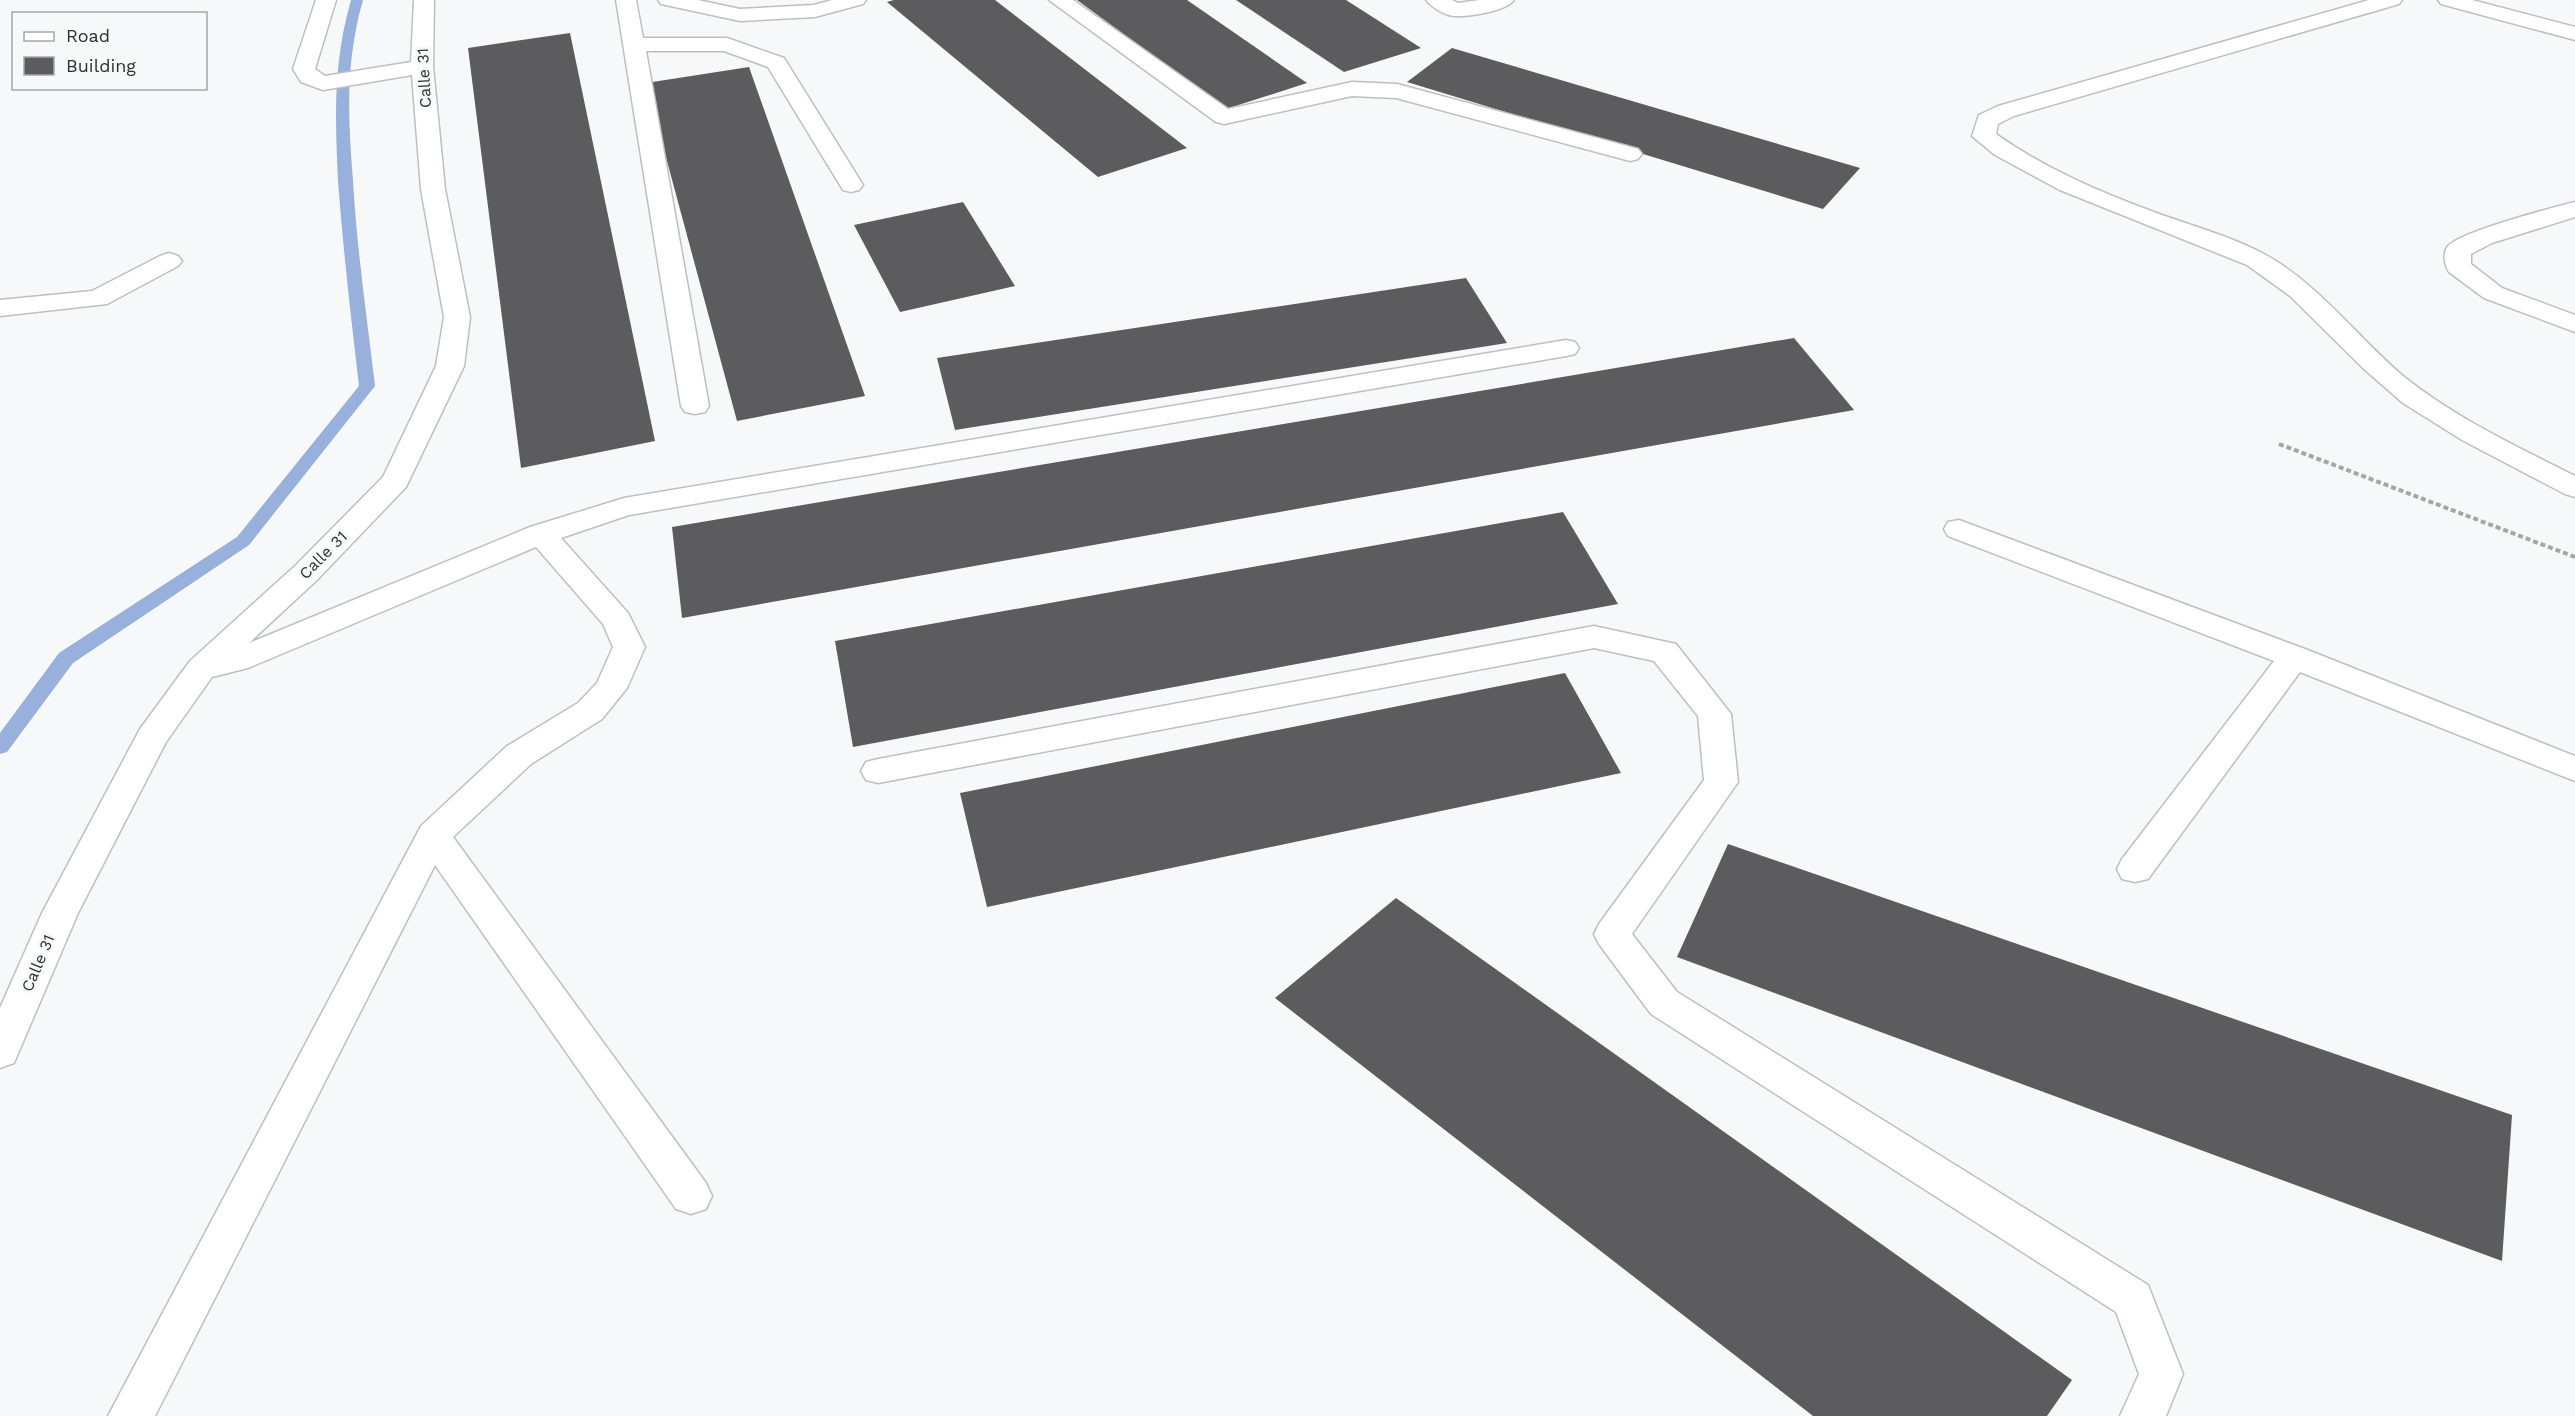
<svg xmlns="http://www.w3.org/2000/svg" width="2575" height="1416" font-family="'Work Sans',sans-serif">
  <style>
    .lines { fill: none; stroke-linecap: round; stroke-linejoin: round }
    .stream { fill: #97b0dc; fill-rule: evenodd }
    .building { fill: #5c5b5d }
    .minor-casing { stroke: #bebfc0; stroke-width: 3 }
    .path { stroke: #a5a6a6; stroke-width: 4; stroke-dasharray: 5 3; stroke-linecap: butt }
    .minor { fill: #fff; fill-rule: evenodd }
    .labels { text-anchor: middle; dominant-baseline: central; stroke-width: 6; stroke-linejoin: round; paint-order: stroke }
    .street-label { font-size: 16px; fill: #2e2f2f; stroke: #f7f8f9 }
  </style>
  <rect width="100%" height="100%" fill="#f7f8f9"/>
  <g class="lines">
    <path class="stream" d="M351 0H363C345 63 348 117 353 181 357 250 367 318 375 386L249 545 73 663 7 752 0 754V733L59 653 237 537 359 386C351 317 343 249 338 181 335 116 333 63 351 0Z"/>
  </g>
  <path class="building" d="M894 0H995L1187 148 1098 177 887 2Z
    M1077 0H1187L1307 83 1226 109Z
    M1236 0H1346L1421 48 1344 72Z
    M570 33 655 441 521 468 468 48Z
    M1452 48 1860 168 1823 209 1407 82Z
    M749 67 865 396 737 421 646 83Z
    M963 202 1015 286 900 312 854 225Z
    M1466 278 1507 343 955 430 937 358Z
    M1794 338 1854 410 682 618 672 527Z
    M1563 512 1618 604 853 747 835 641Z
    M1565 673 1621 773 987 907 960 793Z
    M1728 844 2512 1115 2502 1261 1677 957Z
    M1396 898 2072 1380 2047 1416H1813L1275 998Z"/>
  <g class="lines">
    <defs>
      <path id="minor" d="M316 0H336L315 69 325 76 411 62 414 0H434L433 67 445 189 470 317 464 366 406 487 317 580 249 643 530 527 624 498 1566 340 1575 342 1579 348 1575 354 1566 356 629 515 561 538 628 613 645 647 627 688 602 719 531 764 453 837 706 1183 712 1196 706 1209 691 1214 676 1209 435 865 155 1416H108L421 826 507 746 578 703 597 683 613 647 603 624 536 547 248 668 212 677 166 742 78 913 14 1063 0 1068V1008L42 913 140 729 190 661 295 566 383 477 436 366 444 317 421 189 412 75 323 90 301 82 293 69Z
        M616 0H636L643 38H727L784 58 863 185 859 190 851 192 843 190 768 67 724 51H646L709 406 705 412 695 414 685 412 681 406Z
        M658 0H698L740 9 814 5 832 0H866L863 4 815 17 740 21 661 4Z
        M1049 0H1073L1228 109 1352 82 1397 84 1638 149 1642 154 1638 159 1630 161 1396 98 1352 96 1224 124 1216 122Z
        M1426 0H1452L1458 3 1479 0H1514C1507 11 1468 17 1455 16 1446 16 1431 7 1426 0Z
        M2369 0H2402L2399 4 2014 116 1998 124 1996 134C2047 170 2104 194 2162 215 2196 227 2232 237 2264 254 2319 284 2356 336 2403 376 2455 418 2516 446 2575 476V497L2565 494 2462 440 2403 403 2364 369 2290 296 2247 265 2060 190 1995 155 1972 136 1979 115 1998 106Z
        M2438 0H2472L2575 27V40L2441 4Z
        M2575 202V217L2492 243 2471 254V264L2502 288 2575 315V332L2484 298 2449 272C2445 266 2442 253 2448 246 2462 231 2551 208 2575 202Z
        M169 253 178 256 182 261 178 266 107 304 0 316V300L92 291 160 256Z
        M1959 520 2305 649 2575 756V781L2300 672 2148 879 2135 882 2122 879 2117 869 2122 859 2274 661 1948 536 1944 529 1948 522Z
        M1594 626 1676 644 1731 714 1738 782 1632 934 1677 992 2148 1285 2183 1374 2166 1416H2120L2139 1374 2116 1312 1651 1014 1599 944 1594 934 1599 924 1704 780 1698 716 1654 661 1594 648 878 783 866 780 861 771 866 762 878 759Z"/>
    </defs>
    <use href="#minor" class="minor-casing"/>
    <path class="path" d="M2279 444 2575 557"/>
    <use href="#minor" class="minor"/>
  </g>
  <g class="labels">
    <g class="street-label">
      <text transform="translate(424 78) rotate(-93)">Calle 31</text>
      <text transform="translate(323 555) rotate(-45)">Calle 31</text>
      <text transform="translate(38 963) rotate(-67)">Calle 31</text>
    </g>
  </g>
  <rect x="12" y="12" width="195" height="78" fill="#f7f8f9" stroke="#a7a8a8" stroke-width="1.5"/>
  <rect x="24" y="32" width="30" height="9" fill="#ffffff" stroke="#a7a8a8" stroke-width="1.5"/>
  <text x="66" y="42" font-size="18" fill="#2e2f2f">Road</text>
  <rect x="24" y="57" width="30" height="18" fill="#5c5b5d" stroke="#a7a8a8" stroke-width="1.5"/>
  <text x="66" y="72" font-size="18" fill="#2e2f2f">Building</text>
</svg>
